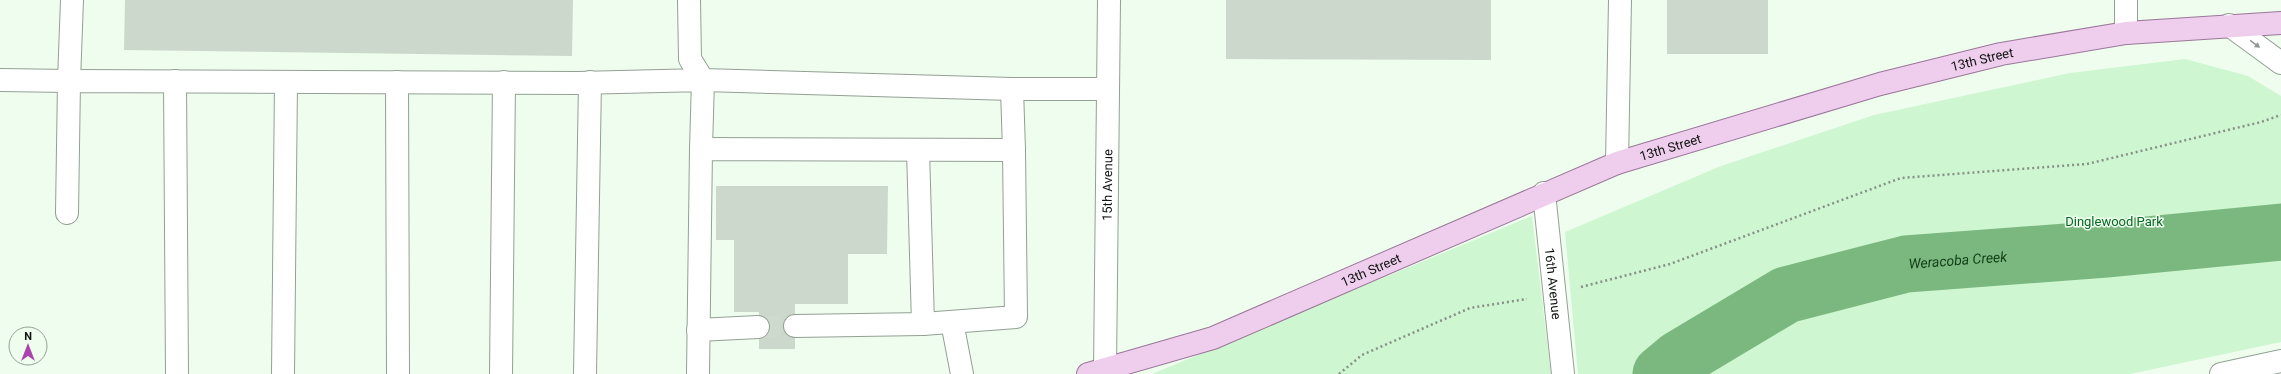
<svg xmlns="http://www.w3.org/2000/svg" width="2281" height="374" font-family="Roboto,sans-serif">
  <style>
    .green { fill: #cef6d0 }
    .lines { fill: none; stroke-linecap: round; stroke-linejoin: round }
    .river { stroke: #7bb87f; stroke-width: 57 }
    .building { fill: #cbd8cb }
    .minor-tunnel { stroke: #cedace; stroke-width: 22; stroke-dasharray: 22 11; stroke-linecap: butt }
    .minor-casing { stroke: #93a094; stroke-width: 24 }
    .major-casing { stroke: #9a7798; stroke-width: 24 }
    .path { stroke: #879087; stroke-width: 2.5; stroke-dasharray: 2 3; stroke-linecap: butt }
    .minor { stroke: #fff; stroke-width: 22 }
    .major { stroke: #eecded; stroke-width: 22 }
    .oneway { fill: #949694 }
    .labels { text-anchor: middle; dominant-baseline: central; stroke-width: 3; stroke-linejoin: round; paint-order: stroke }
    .street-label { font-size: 13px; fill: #111511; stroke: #effdef }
    .park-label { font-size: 13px; fill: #056721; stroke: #effdef }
    .water-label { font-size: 14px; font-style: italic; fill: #103d17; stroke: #effdef }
  </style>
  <rect width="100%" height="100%" fill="#effdef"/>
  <path class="green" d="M2185 59 2248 76 2281 96V342L2130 374H1578L1565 232 1721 166 1874 115 2070 73Z
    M1532 216 1551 374H1152Z"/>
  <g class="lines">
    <path class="river" id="s1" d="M1661 374 1679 359 1786 295 1906 264 2106 249 2281 232"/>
  </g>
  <path class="building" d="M125 0H573L572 56 124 50Z
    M1226 0H1491V60L1226 59Z
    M1667 0H1768V54H1667Z
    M716 186H888L887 254H848V304H795V349H759V312H734V240H716Z"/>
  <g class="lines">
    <path class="minor-tunnel" d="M758 327 795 326"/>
    <defs>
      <g id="minor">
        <path d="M689 0 690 59 703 80 1012 89H1108"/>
        <path d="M2229 25 2281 63"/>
        <path d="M2126 33V0"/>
        <path d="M0 80 69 81 72 0"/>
        <path d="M175 81 177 374"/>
        <path d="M397 82 398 374"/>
        <path d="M918 150 923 324"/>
        <path d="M1617 163 1620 0"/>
        <path id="s2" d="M1544 193 1563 374"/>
        <path d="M67 213 69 81 578 83 703 80 701 149"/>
        <path d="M952 322 962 374"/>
        <path d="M795 326 923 324 1016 317 1014 150"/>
        <path d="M698 330 758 327"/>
        <path id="s3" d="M1105 370 1109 0"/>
        <path d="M283 374 286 82"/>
        <path d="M501 374 504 82"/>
        <path d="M585 374 590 82"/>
        <path d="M698 374 701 149 1014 150 1012 89"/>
        <path d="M2221 374 2281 361"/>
      </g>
      <g id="major">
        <path id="s4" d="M1088 374 1213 338 1617 163 1880 84 2001 54 2126 33 2281 23"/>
      </g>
    </defs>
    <use href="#minor" class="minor-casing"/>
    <use href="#major" class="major-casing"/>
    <path class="path" d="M1581 287 1670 264 1901 178 2087 164 2261 122 2281 115
      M1339 374 1362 355 1470 308 1527 299"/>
    <use href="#minor" class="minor"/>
    <use href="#major" class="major"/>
  </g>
  <defs><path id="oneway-solid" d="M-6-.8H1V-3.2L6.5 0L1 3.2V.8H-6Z"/></defs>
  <use class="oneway" href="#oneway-solid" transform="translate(2255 44) rotate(36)"/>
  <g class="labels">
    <g class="street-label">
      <text stroke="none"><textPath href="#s4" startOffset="950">13th Street</textPath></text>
      <text stroke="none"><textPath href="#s4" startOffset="626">13th Street</textPath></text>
      <text stroke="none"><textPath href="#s3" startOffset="185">15th Avenue</textPath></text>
      <text stroke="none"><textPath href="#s4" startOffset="302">13th Street</textPath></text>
      <text stroke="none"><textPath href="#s2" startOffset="91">16th Avenue</textPath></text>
    </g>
    <g class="park-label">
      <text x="2114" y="221">Dinglewood Park</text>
    </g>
    <g class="water-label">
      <text stroke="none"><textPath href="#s1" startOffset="324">Weracoba Creek</textPath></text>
    </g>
  </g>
  <g transform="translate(28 346)"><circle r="19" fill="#effdef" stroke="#96a096"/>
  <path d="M0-3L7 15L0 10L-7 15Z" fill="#aa45ab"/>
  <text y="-6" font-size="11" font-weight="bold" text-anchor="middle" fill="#111511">N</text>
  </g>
</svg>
